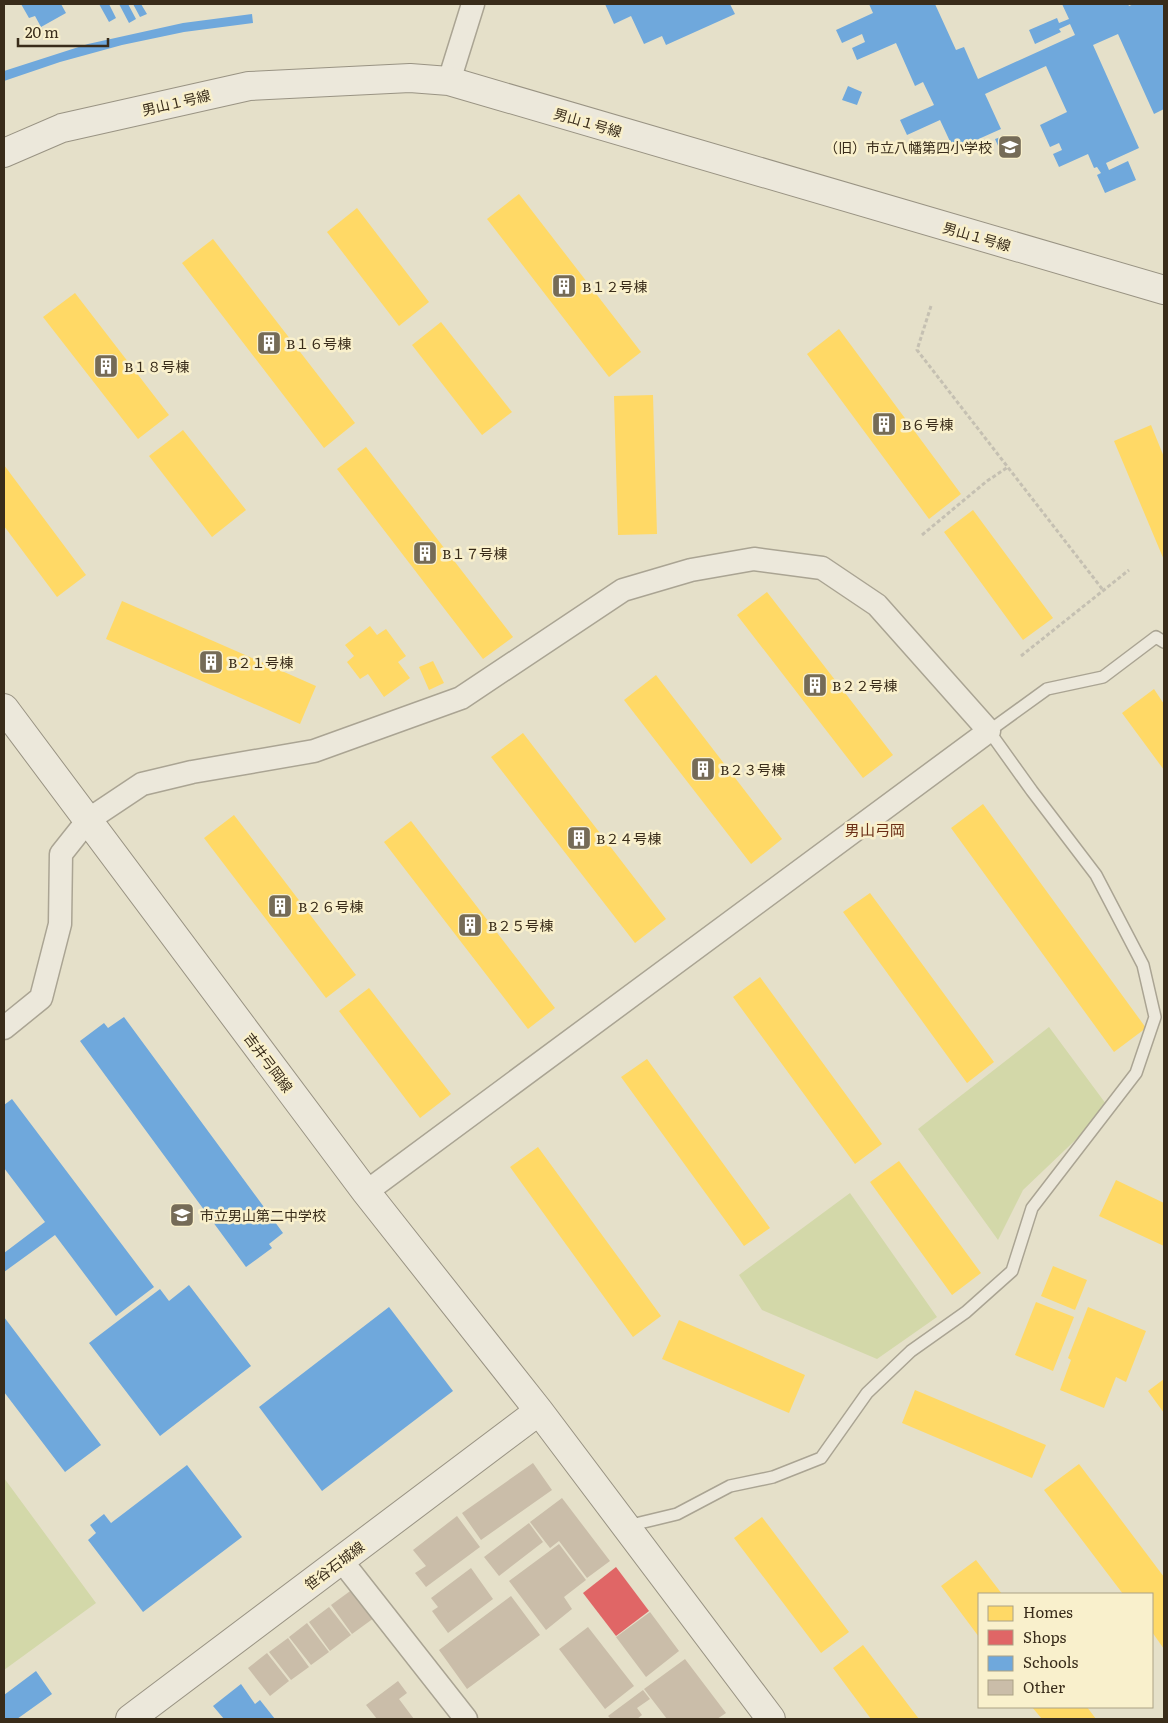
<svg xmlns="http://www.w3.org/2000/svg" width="1168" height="1723" font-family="Literata,'Noto Sans JP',serif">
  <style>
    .green { fill: #d3d8a9 }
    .homes { fill: #ffd966 }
    .shops { fill: #e06666 }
    .schools { fill: #6fa8dc }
    .building { fill: #cabda9 }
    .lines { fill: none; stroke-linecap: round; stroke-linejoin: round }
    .lane-casing { stroke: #aaa493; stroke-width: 14 }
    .street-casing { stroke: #aaa493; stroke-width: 25 }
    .secondary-casing { stroke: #999383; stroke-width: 30 }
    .path { stroke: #c5c0b2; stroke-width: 3; stroke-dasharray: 4 2.5; stroke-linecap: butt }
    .lane { stroke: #ece8db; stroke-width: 11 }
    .street { stroke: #ece8db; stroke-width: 22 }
    .secondary { stroke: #ece8db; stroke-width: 28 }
    .labels { text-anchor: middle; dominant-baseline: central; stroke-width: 5; stroke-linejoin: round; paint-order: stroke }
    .street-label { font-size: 14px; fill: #392c1a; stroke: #f9f0cc }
    .poi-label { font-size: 14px; fill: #392c1a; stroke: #f9f0cc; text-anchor: start }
    .neighbourhood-label { font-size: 15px; fill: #6a2e15; stroke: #f9f0cc }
  </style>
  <rect width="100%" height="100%" fill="#e5e0c9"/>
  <path class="green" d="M1049 1027 1109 1108 1023 1190 998 1240 918 1129Z
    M850 1193 937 1317 877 1359 762 1310 739 1275Z
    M4 1478 96 1603 4 1670Z"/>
  <path class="homes" d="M519 194 641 352 609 377 487 219Z
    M357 208 429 302 399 326 327 232Z
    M213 239 355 423 324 448 182 263Z
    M75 293 169 415 138 439 43 317Z
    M441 322 512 412 482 435 412 345Z
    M839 329 961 494 929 519 807 354Z
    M653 395 657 534 618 535 614 396Z
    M1151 425 1164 457V560L1114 441Z
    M183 430 246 510 212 537 149 456Z
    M366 447 513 637 483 659 337 469Z
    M4 465 86 575 57 597 4 526Z
    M973 510 1053 618 1023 640 944 532Z
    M767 592 893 755 863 778 737 615Z
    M122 601 316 686 300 724 106 639Z
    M370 626 377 635 386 629 406 656 398 662 410 678 384 697 368 674 360 679 347 662 354 656 345 645Z
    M433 661 444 683 429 690 419 667Z
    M656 675 782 839 751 864 624 700Z
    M1154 689 1164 704V770L1122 713Z
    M523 733 666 919 635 943 491 757Z
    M983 804 1146 1028 1114 1052 951 828Z
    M234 815 356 975 326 998 204 838Z
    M411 821 555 1008 528 1029 384 842Z
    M870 893 994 1062 967 1083 843 912Z
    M760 977 882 1144 855 1164 733 997Z
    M369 988 451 1094 420 1118 339 1011Z
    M647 1059 770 1228 744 1246 621 1077Z
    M538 1147 661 1316 633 1337 510 1167Z
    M899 1161 981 1273 952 1295 870 1182Z
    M1116 1180 1164 1203V1246L1099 1216Z
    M1053 1266 1087 1280 1075 1310 1041 1296Z
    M1036 1302 1074 1317 1053 1371 1015 1355Z
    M1088 1307 1146 1331 1126 1382 1116 1377 1104 1408 1060 1390 1071 1360 1068 1358Z
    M679 1320 805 1375 789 1413 662 1359Z
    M1164 1379V1413L1148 1391Z
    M915 1390 1046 1445 1032 1478 902 1423Z
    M1079 1464 1164 1577V1649L1152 1632V1594H1123L1044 1490Z
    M762 1517 849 1632 821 1653 734 1538Z
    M976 1560 1002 1594H979V1637L941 1586Z
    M863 1645 919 1719H871L833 1668Z
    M1032 1707H1087L1096 1719H1042Z"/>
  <path class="shops" d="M616 1567 649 1611 616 1636 583 1593Z"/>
  <path class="schools" d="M21 4H61L66 13 41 27 35 16 29 18Z
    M99 4H109L116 18 109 22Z
    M119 4H128L136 19 129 23Z
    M133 4H141L147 14 140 17Z
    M605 4H730L735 14 666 45 662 36 644 44 631 16 614 24Z
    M869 4H935L956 50 964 47 978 79 1075 35 1070 24 1059 29 1061 32 1035 44 1029 30 1057 18 1059 23 1069 19 1062 4H1128L1129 6 1134 4H1164V109L1154 114 1118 34 1093 45 1139 148 1106 163 1109 170 1128 161 1136 180 1105 193 1097 175 1101 173 1097 167 1094 168 1088 154 1059 167 1053 154 1062 150 1059 143 1050 147 1040 125 1067 112 1046 66 985 94 1001 129 954 150 940 120 907 135 900 120 934 105 923 82 915 86 896 43 857 60 852 48 865 42 862 34 842 43 836 30 873 13Z
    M252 14 253 23 184 32 122 45 60 62 4 81V71L88 44 183 23Z
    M848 86 862 92 857 105 842 100Z
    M1004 136 1008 144 999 148 995 139Z
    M124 1017 283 1233 269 1244 272 1248 246 1267 80 1041 104 1023 108 1028Z
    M12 1099 154 1287 116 1316 55 1235 4 1272V1253L45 1222 4 1168V1105Z
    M189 1285 251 1366 160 1436 89 1343 160 1289 169 1301Z
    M389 1307 453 1391 322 1491 259 1407Z
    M4 1317 101 1445 65 1472 4 1392Z
    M187 1465 242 1537 143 1612 88 1540 96 1533 90 1525 104 1514 111 1523Z
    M36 1671 52 1694 17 1719H4V1695Z
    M241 1684 255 1704 260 1700 275 1719H224L213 1706Z"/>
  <path class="building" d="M533 1463 552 1490 481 1540 462 1513Z
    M562 1498 610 1561 587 1578 559 1541 550 1548 530 1522Z
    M457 1516 480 1547 426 1587 415 1573 426 1566 413 1550Z
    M529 1523 543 1542 499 1576 484 1557Z
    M559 1544 586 1580 564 1597 572 1609 546 1630 509 1581Z
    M471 1568 493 1599 448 1633 432 1611 438 1607 431 1598Z
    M353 1589 374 1618 352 1634 331 1605Z
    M511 1596 540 1635 467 1689 439 1650Z
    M329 1607 351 1635 330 1651 309 1622Z
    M650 1612 679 1651 646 1677 616 1637Z
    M307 1623 329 1652 311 1665 289 1637Z
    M588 1627 634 1686 605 1709 559 1649Z
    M288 1638 309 1667 291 1680 269 1652Z
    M267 1653 289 1681 270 1696 248 1668Z
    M685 1659 726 1713 717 1719H667L644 1689Z
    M398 1681 407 1693 399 1699 414 1719H377L366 1705Z
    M643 1690 650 1699 637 1708 642 1715 637 1719H611L608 1716Z"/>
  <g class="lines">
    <defs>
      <path id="lane" d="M627 1526 677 1514 730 1486 773 1477 821 1458 867 1393 911 1351 966 1312 1012 1271 1032 1208 1136 1073 1155 1017 1143 965 1096 875 1032 791 989 731 1047 689 1103 677 1156 637 1164 642"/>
      <path id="street" d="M449 81 473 4
        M4 1028 41 998 60 924 61 854 88 820 142 784 192 772 314 751 461 698 623 590 691 570 754 559 822 568 877 605 989 731 366 1192
        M341 1560 466 1719"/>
      <path id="secondary" d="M4 153 62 128 249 86 410 78 449 81 1164 290
        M4 708 366 1192 539 1411 771 1719
        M130 1719 539 1411"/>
    </defs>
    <use href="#lane" class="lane-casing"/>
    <use href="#street" class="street-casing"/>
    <use href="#secondary" class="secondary-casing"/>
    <path class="path" d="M931 306 917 350 1103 590
      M922 535 987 481 1008 467
      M1021 656 1129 570"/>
    <use href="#lane" class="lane"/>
    <use href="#street" class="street"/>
    <use href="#secondary" class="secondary"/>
  </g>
  <defs>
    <symbol id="school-square" viewBox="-11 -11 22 22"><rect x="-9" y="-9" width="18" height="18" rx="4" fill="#756b57" stroke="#f9f0cc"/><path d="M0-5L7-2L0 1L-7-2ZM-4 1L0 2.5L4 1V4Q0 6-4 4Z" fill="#fff"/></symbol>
    <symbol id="building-square" viewBox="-11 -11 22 22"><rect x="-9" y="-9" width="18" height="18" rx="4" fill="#756b57" stroke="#f9f0cc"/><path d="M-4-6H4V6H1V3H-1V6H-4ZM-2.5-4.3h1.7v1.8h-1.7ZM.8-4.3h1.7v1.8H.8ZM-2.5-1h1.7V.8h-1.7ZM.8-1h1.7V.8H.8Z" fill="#fff"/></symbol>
  </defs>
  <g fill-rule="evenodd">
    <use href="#school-square" x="996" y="133" width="28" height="28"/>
    <use href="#building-square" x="550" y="272" width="28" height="28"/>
    <use href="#building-square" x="255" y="329" width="28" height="28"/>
    <use href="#building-square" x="92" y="352" width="28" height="28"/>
    <use href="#building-square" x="870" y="410" width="28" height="28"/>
    <use href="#building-square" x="411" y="539" width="28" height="28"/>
    <use href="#building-square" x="197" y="648" width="28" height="28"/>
    <use href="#building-square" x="801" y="671" width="28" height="28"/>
    <use href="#building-square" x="689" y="755" width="28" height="28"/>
    <use href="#building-square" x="565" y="824" width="28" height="28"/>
    <use href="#building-square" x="266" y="892" width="28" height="28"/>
    <use href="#building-square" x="456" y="911" width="28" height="28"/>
    <use href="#school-square" x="168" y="1201" width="28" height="28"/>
  </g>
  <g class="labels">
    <g class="street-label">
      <text transform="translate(176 102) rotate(-13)">男山１号線</text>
      <text transform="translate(588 122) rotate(16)">男山１号線</text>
      <text transform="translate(977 236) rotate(16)">男山１号線</text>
      <text transform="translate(269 1062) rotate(53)">吉井弓岡線</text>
      <text transform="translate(334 1565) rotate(-37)">笹谷石城線</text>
    </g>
    <g class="poi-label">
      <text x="992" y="147" text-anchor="end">（旧）市立八幡第四小学校</text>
      <text x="582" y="286">B１２号棟</text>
      <text x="286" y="343">B１６号棟</text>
      <text x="124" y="366">B１８号棟</text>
      <text x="902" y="424">B６号棟</text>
      <text x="442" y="553">B１７号棟</text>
      <text x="228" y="662">B２１号棟</text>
      <text x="832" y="685">B２２号棟</text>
      <text x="720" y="769">B２３号棟</text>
      <text x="596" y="838">B２４号棟</text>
      <text x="298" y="906">B２６号棟</text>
      <text x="488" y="925">B２５号棟</text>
      <text x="200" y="1215">市立男山第二中学校</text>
    </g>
    <g class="neighbourhood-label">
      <text x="875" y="829">男山弓岡</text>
    </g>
  </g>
  <rect width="1168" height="1723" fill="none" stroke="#392c1a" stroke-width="10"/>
  <rect x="978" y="1593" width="175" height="115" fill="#f9f0cc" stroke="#aca285"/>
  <rect x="988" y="1606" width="25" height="15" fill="#ffd966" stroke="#aca285"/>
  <text x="1023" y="1618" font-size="15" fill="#392c1a">Homes</text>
  <rect x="988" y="1630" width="25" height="15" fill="#e06666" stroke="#aca285"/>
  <text x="1023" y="1643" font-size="15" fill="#392c1a">Shops</text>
  <rect x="988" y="1656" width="25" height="15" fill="#6fa8dc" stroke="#aca285"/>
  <text x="1023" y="1668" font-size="15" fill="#392c1a">Schools</text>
  <rect x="988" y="1680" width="25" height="15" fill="#cabda9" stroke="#aca285"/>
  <text x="1023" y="1693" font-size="15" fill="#392c1a">Other</text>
  <path d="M18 38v8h90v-8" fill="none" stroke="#392c1a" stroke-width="2.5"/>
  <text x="25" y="38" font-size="15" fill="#392c1a" stroke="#f9f0cc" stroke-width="4" paint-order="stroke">20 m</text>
</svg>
